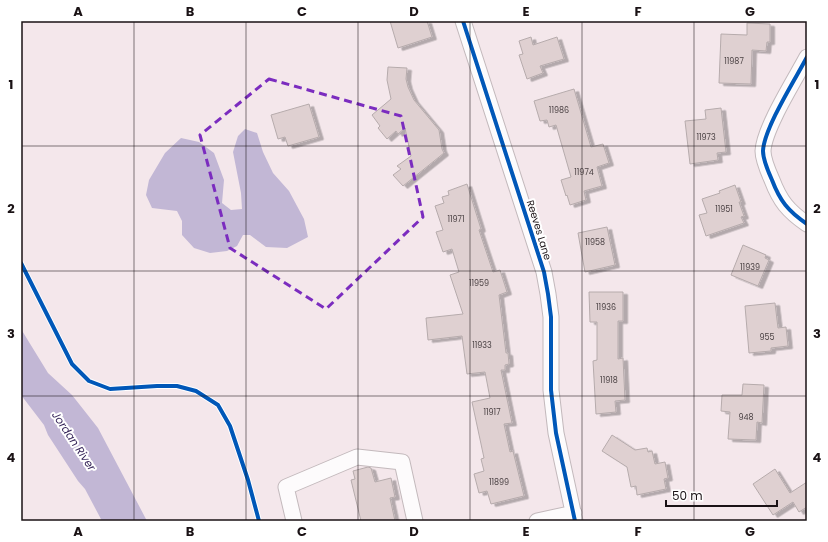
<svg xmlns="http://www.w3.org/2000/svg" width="828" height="542" font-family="Poppins,sans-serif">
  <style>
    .water { fill: #c2b7d5 }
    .building { fill: #dfd0d1; stroke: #b6abac; filter: url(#shadow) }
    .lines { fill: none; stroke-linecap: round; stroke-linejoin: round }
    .minor-casing { stroke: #c3b9bc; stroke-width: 17 }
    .minor { stroke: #fdfbfc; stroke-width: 15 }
    .cycleway-casing { stroke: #fff; stroke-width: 6 }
    .cycleway { stroke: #0057b8; stroke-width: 4 }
    .marked { fill: none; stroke: #7b2cbf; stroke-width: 3; stroke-dasharray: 8 5; stroke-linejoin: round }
    .grid { fill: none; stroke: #1a1215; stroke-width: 1; stroke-opacity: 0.55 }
    .labels { text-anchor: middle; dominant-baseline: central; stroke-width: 4; stroke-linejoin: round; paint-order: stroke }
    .number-label { font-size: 8px; fill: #4b4244 }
    .street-label { font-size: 10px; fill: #1a1215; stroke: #fff }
    .water-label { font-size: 11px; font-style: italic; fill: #37265a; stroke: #fff }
    .neatline { fill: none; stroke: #1a1215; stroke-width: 1.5 }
    .grid-label { font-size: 13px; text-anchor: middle; font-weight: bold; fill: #1a1215 }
  </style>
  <defs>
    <filter id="shadow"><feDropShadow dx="4.5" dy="2.5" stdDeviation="0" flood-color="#0004"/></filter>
  </defs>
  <rect width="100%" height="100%" fill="#f4e7eb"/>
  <path class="water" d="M245 129 257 133 263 152 273 173 289 191 304 219 308 237 287 248 266 247 250 235H243L237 246 227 251 210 253 194 248 182 235V221L177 211 152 208 146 195 149 180 165 153 181 138 199 142 214 153 224 180 222 203 231 210 242 209 241 193 233 152 238 136Z
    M21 329 48 373 72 395 98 428 147 521H102L85 489 78 481 48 435 44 425 21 395Z"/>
  <path class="building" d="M390 21H427L432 37 398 48Z
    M747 23 770 24V42H767L766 51 752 50 751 84 719 83 721 34 747 35Z
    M531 37 533 45 557 37 564 59 540 66 543 73 527 79 519 55 523 54 519 41Z
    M388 67 407 68 406 79 408 87 414 100 439 130 442 149 444 153 403 186 393 175 401 169 397 166 411 156 405 128 398 134 396 131 387 139 378 128 380 126 372 115 391 99 387 80Z
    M574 89 591 147 603 144 609 163 597 167 602 186 584 191 586 200 570 205 567 195 566 196 561 180 571 177 556 125 549 127 547 120 540 121 534 101Z
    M309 104 319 137 288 146 285 137 278 139 271 115Z
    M721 108 726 152 717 153 718 160 690 164 685 121 706 119 705 110Z
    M467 184 481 229 479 230 493 272 500 270 507 292 499 295 506 353H508L509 364 505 365V370H501L512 423 504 424 510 452 513 451 524 496 491 504 487 491 479 493 474 474 484 471 481 459 484 458 472 402 490 398 485 372 467 374 462 336 428 340 426 318 463 314 450 275 459 272 452 249 443 252 436 232 443 230 435 206 444 203 442 197 449 195 448 191Z
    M735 185 741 202H739L744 216 741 217 744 223 706 236 699 215 707 213 702 199 720 193 719 191Z
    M607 227 615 265 585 272 578 233Z
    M743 245 766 255 765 258 769 260 758 286 731 275Z
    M589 292H623V321H618V359L623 358 625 400 615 401 616 412 596 414 593 361 597 360V322H590Z
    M775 303 778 328 786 327 788 346 771 348V351L749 353 745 306Z
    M743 384 764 385 762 423 757 422 756 440 728 439 730 412 721 411 722 395H742Z
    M612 435 635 450 647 448 648 452 652 451 655 464 665 462 668 478 664 479 666 489 637 495 636 486 631 487 627 467 602 451Z
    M368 467 371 468 375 482 391 478 395 497 390 498 395 521H361L351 480 355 479 353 471Z
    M775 469 790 493 807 482V507L799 512 793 502 773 515 753 484Z"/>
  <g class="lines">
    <defs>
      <path id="minor" d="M463 21 544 272 548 294 551 317V390L556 433 575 521
        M807 57C796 78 764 128 763 151 763 160 768 171 772 180 780 201 788 211 807 224
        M294 521 286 487 357 457 402 462 415 521
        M537 521 574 513"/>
    </defs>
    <use href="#minor" class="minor-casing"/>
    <use href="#minor" class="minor"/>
    <defs>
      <path id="cycleway" d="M463 21 544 272 548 294 551 317V390L556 433 575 521
        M807 57C796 78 764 128 763 151 763 160 768 171 772 180 780 201 788 211 807 224
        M21 263 72 364 89 381 110 389 157 386H177L196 391 218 405 230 426 248 480 259 521"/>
    </defs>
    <use href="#cycleway" class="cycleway-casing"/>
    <use href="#cycleway" class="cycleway"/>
  </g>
  <path class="marked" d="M269 79 401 116 423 217 326 309 230 248 200 135Z"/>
  <path class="grid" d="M134 21V521M246 21V521M358 21V521M470 21V521M582 21V521M694 21V521M21 146H807M21 271H807M21 396H807"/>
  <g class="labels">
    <g class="number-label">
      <text x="734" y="61">11987</text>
      <text x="559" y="110">11986</text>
      <text x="706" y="137">11973</text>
      <text x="584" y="172">11974</text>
      <text x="724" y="209">11951</text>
      <text x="456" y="219">11971</text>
      <text x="595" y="242">11958</text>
      <text x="750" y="267">11939</text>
      <text x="479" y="283">11959</text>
      <text x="606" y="307">11936</text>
      <text x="767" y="337">955</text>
      <text x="482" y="345">11933</text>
      <text x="609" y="380">11918</text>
      <text x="492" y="412">11917</text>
      <text x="746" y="417">948</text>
      <text x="499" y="482">11899</text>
    </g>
    <g class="street-label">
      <text transform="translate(539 230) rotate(73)">Reeves Lane</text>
    </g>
    <g class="water-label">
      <text transform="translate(74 441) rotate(56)">Jordan River</text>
    </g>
  </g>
  <rect width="828" height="542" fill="none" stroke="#ffffff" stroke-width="44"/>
  <path d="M666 500v6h111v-6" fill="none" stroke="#1a1215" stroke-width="2"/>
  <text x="672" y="500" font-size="12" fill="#1a1215" stroke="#ffffff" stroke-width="3" paint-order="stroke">50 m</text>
  <rect x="22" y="22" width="784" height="498" class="neatline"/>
  <g class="grid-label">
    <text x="78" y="16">A</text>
    <text x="190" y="16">B</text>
    <text x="302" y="16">C</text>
    <text x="414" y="16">D</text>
    <text x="526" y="16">E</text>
    <text x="638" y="16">F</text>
    <text x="750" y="16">G</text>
    <text x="11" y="89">1</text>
    <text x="817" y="89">1</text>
    <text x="11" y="213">2</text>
    <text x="817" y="213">2</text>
    <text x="11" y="338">3</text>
    <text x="817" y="338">3</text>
    <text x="11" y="462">4</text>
    <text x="817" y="462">4</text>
    <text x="78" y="536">A</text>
    <text x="190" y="536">B</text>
    <text x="302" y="536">C</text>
    <text x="414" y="536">D</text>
    <text x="526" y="536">E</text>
    <text x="638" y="536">F</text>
    <text x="750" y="536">G</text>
  </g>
</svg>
